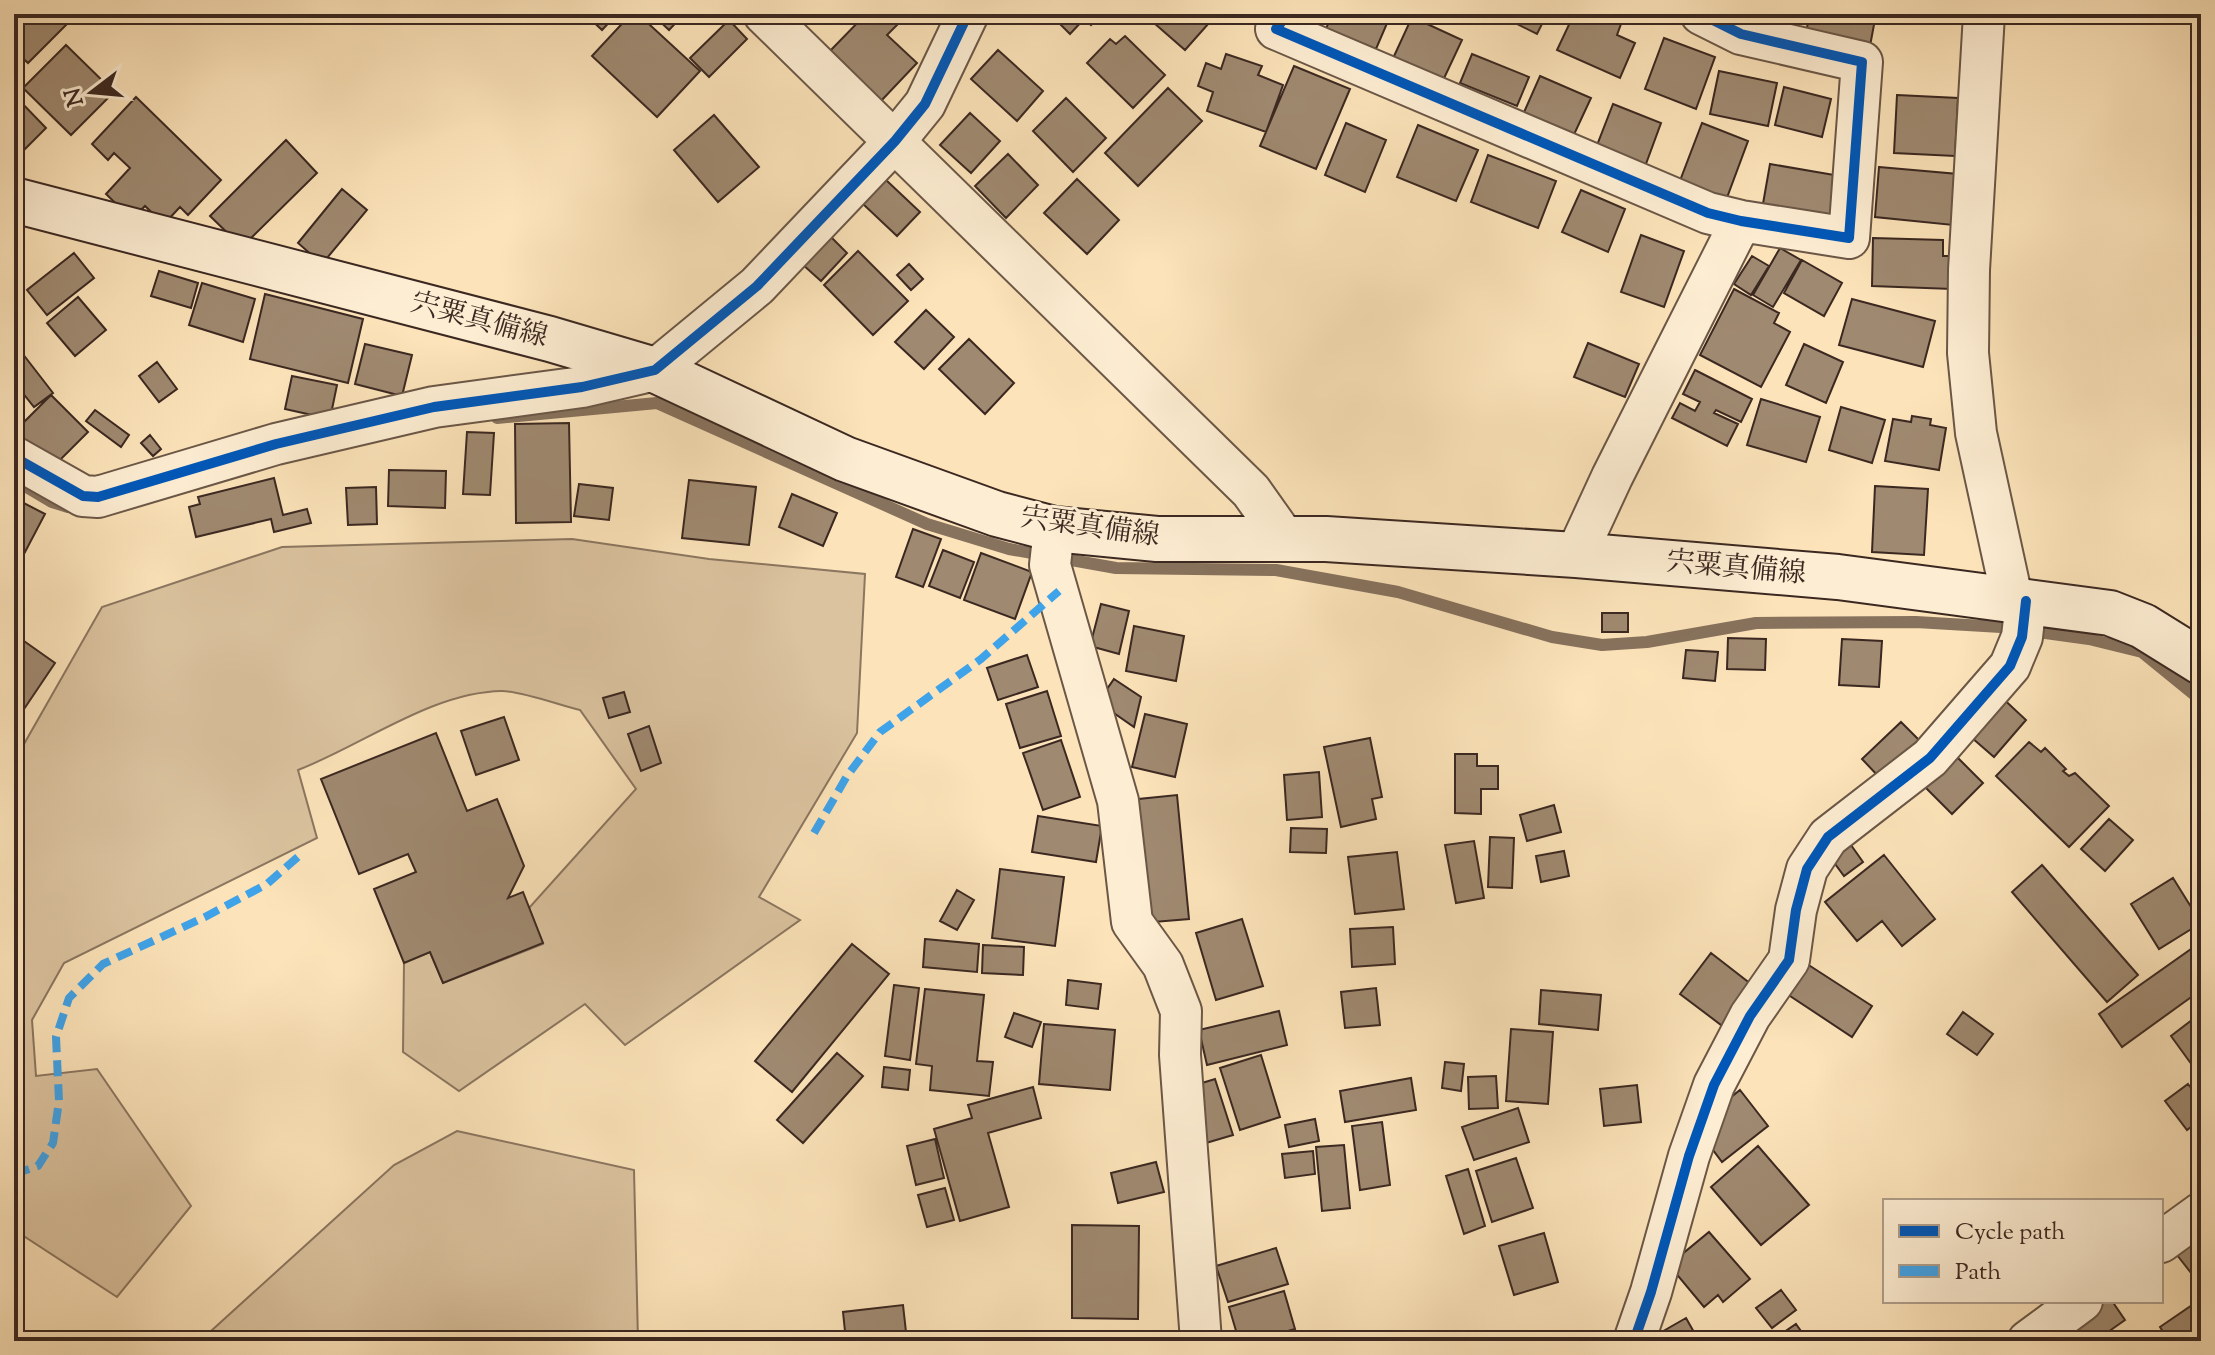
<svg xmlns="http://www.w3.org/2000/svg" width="2215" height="1355" font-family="'Sorts Mill Goudy','Noto Serif JP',serif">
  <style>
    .green { fill: #dbc39f; stroke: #8b7660; stroke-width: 2 }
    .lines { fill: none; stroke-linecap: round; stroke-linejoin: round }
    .stream { stroke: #87725d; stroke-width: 12 }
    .building { fill: #9f8970; stroke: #3b2821; stroke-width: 2 }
    .minor-casing { stroke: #6b5747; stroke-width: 44 }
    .secondary-casing { stroke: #3b2821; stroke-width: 48 }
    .minor { stroke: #fdedd2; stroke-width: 40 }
    .secondary { stroke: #fdedd2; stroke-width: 44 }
    .quiet { stroke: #3fa3ea; stroke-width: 8; stroke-dasharray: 16 8; stroke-linecap: butt }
    .cycleway-casing { stroke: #fdedd2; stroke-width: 15 }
    .cycleway { stroke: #0057b8; stroke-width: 10 }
    .labels { text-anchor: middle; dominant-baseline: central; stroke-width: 6; stroke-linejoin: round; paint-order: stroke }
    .street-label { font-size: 28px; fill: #3b2821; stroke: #fdedd2 }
  </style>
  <rect width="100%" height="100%" fill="#fce3b9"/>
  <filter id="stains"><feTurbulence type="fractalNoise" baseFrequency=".0025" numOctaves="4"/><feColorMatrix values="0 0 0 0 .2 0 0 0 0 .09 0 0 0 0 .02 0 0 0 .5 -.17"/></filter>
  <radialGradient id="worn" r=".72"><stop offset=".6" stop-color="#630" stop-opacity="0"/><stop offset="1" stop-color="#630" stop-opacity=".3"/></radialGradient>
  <path class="green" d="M572 539 709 559 865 574 857 733 759 897 800 920 625 1045 585 1004 459 1091 403 1052 404 963 430 952 443 983 543 944 529 908 636 789 580 710C559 705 522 691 502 691 432 692 363 745 298 770L317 838 64 963 32 1020 36 1076 97 1069 191 1206 117 1297 19 1233 14 1152V746L24 744 102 607 282 547Z
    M457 1131 634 1170 638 1341H200L394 1165Z"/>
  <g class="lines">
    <path class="stream" d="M497 418 657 403 927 524 1009 549 1116 568 1276 570 1398 592 1552 637 1602 645 1647 642 1756 623 1916 622 2001 627 2089 639 2142 652 2201 700
      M20 483 52 502 68 507"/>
  </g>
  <path class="building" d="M14 14H67L72 19 28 63 14 50Z
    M585 14H617L602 30Z
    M631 14H638L700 71 657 117 592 56Z
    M652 14H684L669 30Z
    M866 14H888L898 24 887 35 917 63 880 102 828 53Z
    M1050 14H1101L1091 25 1084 19 1070 34Z
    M1147 14H1217L1185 50 1146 16Z
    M1332 14H1391L1376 49 1326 29Z
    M1497 14H1547L1537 34Z
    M1574 14H1615L1612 20 1621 24 1617 35 1635 43 1620 78 1557 50Z
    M1810 14H1876L1870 46 1806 32Z
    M1412 17 1462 40 1439 89 1389 67Z
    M729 20 747 39 709 77 690 58Z
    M1125 36 1165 75 1133 108 1087 63 1110 39 1116 44Z
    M1664 38 1715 57 1696 109 1645 89Z
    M66 45 114 92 71 135 23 88Z
    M998 50 1043 91 1017 121 971 79Z
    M1226 54 1262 66 1258 75 1283 85 1266 132 1207 111 1213 92 1198 86 1206 63 1221 69Z
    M1472 54 1529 77 1517 106 1460 83Z
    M1294 66 1350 89 1316 169 1260 146Z
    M1719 71 1777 83 1768 126 1710 114Z
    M1540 76 1591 98 1571 141 1521 119Z
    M1784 87 1831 99 1822 137 1775 125Z
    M1168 88 1202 121 1138 186 1105 153Z
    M1897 95 1958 98 1955 156 1894 153Z
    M16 97 46 128 14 160V99Z
    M136 97 221 180 188 215 180 207 164 224 145 206 132 219 106 194 130 168 114 153 108 160 92 144Z
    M1066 98 1106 138 1073 172 1033 131Z
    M1613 104 1661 123 1643 172 1594 153Z
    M970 113 1000 141 971 173 940 145Z
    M714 115 759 167 718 202 674 150Z
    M1346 123 1386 140 1365 192 1325 175Z
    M1702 123 1748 141 1725 203 1678 186Z
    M1418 125 1478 150 1456 201 1397 177Z
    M286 140 317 173 242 247 210 216Z
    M1008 154 1038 185 1006 218 975 186Z
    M1488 155 1556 181 1538 228 1471 202Z
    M1770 164 1846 177 1838 219 1761 215Z
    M1879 167 1958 174 1953 225 1875 217Z
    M1077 179 1119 220 1087 254 1044 213Z
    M886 180 920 212 897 236 863 204Z
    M342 189 367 210 322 264 298 243Z
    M1581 190 1625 209 1608 252 1562 232Z
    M829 235 847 253 821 281 802 264Z
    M1641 235 1684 251 1664 307 1621 292Z
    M1873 238 1943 240V256H1952V289L1872 286Z
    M1780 248 1801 260 1773 307 1753 295Z
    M858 251 908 301 873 335 824 285Z
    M74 253 94 278 47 315 27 290Z
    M1752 256 1769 266 1751 295 1734 284Z
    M1802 260 1842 283 1824 316 1784 293Z
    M909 264 923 279 911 290 897 275Z
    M159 271 198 283 191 308 151 296Z
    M202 283 255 299 243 342 189 325Z
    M1734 289 1779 313 1774 323 1790 332 1761 387 1700 355Z
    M265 294 363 319 348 383 250 359Z
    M78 297 106 330 75 356 47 323Z
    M1852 299 1935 321 1923 367 1839 345Z
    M926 310 954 337 924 369 895 342Z
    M969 339 1014 383 985 414 939 369Z
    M1588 343 1639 364 1625 397 1574 377Z
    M365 344 412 355 402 396 355 384Z
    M1804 344 1843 362 1826 403 1786 385Z
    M19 349 53 393 34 407 14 382V353Z
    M157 362 177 389 159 402 139 376Z
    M1695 370 1752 399 1741 422 1716 410 1714 413 1738 424 1727 446 1672 418 1680 403 1695 411 1700 402 1683 394Z
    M292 376 337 385 330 419 285 409Z
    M51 395 88 432 49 471 14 441V414L23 423Z
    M1761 399 1820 417 1806 462 1747 445Z
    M1841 407 1885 420 1872 463 1829 450Z
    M95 410 129 435 121 447 86 421Z
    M1912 416 1931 419 1930 425 1946 428 1939 470 1885 461 1893 419 1911 422Z
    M569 423 571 522 516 523 515 424Z
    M467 432 494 433 490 495 463 494Z
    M150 435 161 449 153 456 141 443Z
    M389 470 446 471 445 508 388 506Z
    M274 478 283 515 307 509 311 523 274 532 271 519 196 537 189 507 200 504 198 497Z
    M689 480 756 487 749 545 682 538Z
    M579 484 613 488 609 520 574 516Z
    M1875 486 1928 489 1924 555 1872 552Z
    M376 487 377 524 348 525 346 488Z
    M792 494 837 513 823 546 779 527Z
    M14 498 45 514 14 573Z
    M913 529 941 539 923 587 896 577Z
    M943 550 974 562 960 598 929 586Z
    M981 553 1032 572 1015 619 964 600Z
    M1101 604 1129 611 1119 654 1090 646Z
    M1602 613H1628V632H1602Z
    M1134 626 1184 636 1176 681 1126 671Z
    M14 634 55 663 18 718 14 716Z
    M1728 638 1766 639 1765 670 1727 669Z
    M1842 639 1882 641 1879 687 1839 685Z
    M1686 650 1718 652 1715 681 1683 678Z
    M1027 655 1038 687 998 700 987 668Z
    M1114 679 1141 697 1134 727 1098 702Z
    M1047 691 1061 736 1020 748 1006 704Z
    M624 692 630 712 609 718 603 698Z
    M1997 693 2026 720 1994 757 1964 731Z
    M1145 714 1187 724 1175 777 1132 767Z
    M504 717 519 760 476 775 461 731Z
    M1901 722 1919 740 1880 778 1862 759Z
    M649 726 661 763 641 771 628 734Z
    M436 733 467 811 497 799 524 866 508 898 523 892 543 943 443 983 430 952 404 963 374 889 416 872 408 854 359 874 321 779Z
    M1370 738 1382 797 1372 799 1376 819 1341 827 1324 747Z
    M1061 740 1080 797 1043 810 1023 753Z
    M2029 742 2041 752 2045 748 2066 769 2063 771 2069 776 2075 773 2109 806 2069 847 1996 776Z
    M1952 752 1983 783 1952 814 1921 783Z
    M1455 754H1477V766H1498V789H1481V814L1455 813Z
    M1319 772 1322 817 1287 820 1284 775Z
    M1177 795 1189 919 1142 923 1129 800Z
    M1554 805 1561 832 1527 841 1520 815Z
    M1038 816 1102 826 1096 862 1032 852Z
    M2109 819 2133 840 2105 871 2081 849Z
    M1291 828 1327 829 1326 853 1290 852Z
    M1490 837 1514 838 1512 888 1488 887Z
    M1846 838 1863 862 1844 876 1827 853Z
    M1474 841 1484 898 1456 903 1445 845Z
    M1564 851 1569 876 1541 882 1536 856Z
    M1397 852 1404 909 1355 914 1348 857Z
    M1884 855 1935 919 1902 946 1882 921 1857 941 1825 902Z
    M2042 865 2138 975 2107 1002 2012 892Z
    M1000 869 1064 877 1055 946 992 938Z
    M2173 878 2201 923 2159 949 2131 904Z
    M957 890 974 900 957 930 940 921Z
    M1242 919 1263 986 1216 1000 1196 933Z
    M1393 927 1395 964 1352 967 1350 929Z
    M925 939 979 944 977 972 923 967Z
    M2201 942V990L2122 1047 2099 1014Z
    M852 944 889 974 792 1092 755 1061Z
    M983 945 1024 947 1023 975 982 973Z
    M1711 953 1756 988 1725 1028 1680 994Z
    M1804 962 1872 1006 1852 1037 1784 992Z
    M1068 980 1101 984 1098 1009 1066 1005Z
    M894 985 919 988 910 1060 885 1056Z
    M1376 988 1380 1025 1345 1028 1341 992Z
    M925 989 984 995 977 1061 993 1062 989 1096 930 1090 932 1066 916 1064Z
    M1541 990 1601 995 1598 1030 1539 1024Z
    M1279 1011 1287 1045 1207 1065 1199 1030Z
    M1963 1012 1993 1034 1977 1055 1947 1034Z
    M1014 1013 1041 1022 1032 1047 1005 1037Z
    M2201 1013V1059L2192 1065 2171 1036Z
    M1044 1024 1115 1030 1110 1090 1039 1084Z
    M1511 1029 1553 1032 1548 1104 1506 1101Z
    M837 1053 863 1076 803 1143 777 1120Z
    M1261 1055 1280 1117 1240 1130 1220 1068Z
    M1445 1062 1464 1064 1461 1091 1442 1088Z
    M884 1067 910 1070 908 1090 882 1087Z
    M1496 1076 1498 1108 1469 1109 1468 1077Z
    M1411 1078 1416 1110 1345 1122 1340 1091Z
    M1215 1079 1233 1135 1206 1143 1189 1087Z
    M2188 1084 2201 1101V1119L2187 1130 2165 1101Z
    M1637 1085 1641 1122 1604 1126 1600 1089Z
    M1033 1087 1041 1118 988 1133 1009 1207 960 1221 934 1129 972 1118 968 1105Z
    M1740 1090 1768 1126 1722 1162 1704 1138 1706 1117Z
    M1518 1108 1529 1142 1474 1160 1462 1127Z
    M1315 1119 1319 1141 1289 1147 1285 1125Z
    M1382 1122 1390 1185 1360 1190 1352 1126Z
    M935 1139 944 1178 916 1185 907 1146Z
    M1344 1145 1350 1208 1322 1211 1316 1147Z
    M1758 1146 1809 1205 1761 1245 1711 1187Z
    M1313 1151 1315 1174 1285 1178 1282 1154Z
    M1516 1158 1533 1208 1492 1222 1476 1171Z
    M1156 1162 1164 1192 1118 1203 1111 1173Z
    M1468 1169 1485 1226 1464 1234 1446 1176Z
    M945 1188 954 1220 927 1227 918 1195Z
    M1072 1225 1139 1226 1138 1319 1072 1318Z
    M1709 1232 1750 1279 1723 1302 1718 1295 1704 1307 1669 1265Z
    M1544 1233 1558 1282 1514 1295 1499 1246Z
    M2201 1236V1273L2195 1278 2177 1255Z
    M1276 1248 1288 1284 1228 1302 1216 1266Z
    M1781 1290 1796 1310 1772 1328 1756 1308Z
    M1284 1291 1295 1329 1252 1341H1239L1229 1307Z
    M2201 1299V1341H2169L2160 1327Z
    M2096 1301H2112L2125 1320 2095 1341H2046Z
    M903 1305 907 1341H846L843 1312Z
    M1686 1318 1699 1341H1646Z
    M1796 1324 1808 1341H1771Z
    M1082 1333 1146 1334V1341H1082Z"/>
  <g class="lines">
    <defs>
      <path id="minor" d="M764 14 1251 491 1285 539
        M1287 14 1276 29 1708 213 1741 221 1849 238 1862 62 1741 34 1701 14
        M1984 14 1969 270 1968 353 1976 433 2012 598
        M14 457 83 496 98 497 276 444 434 407 582 387 655 370 757 286 895 141 925 104 968 14
        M1054 529 1050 565 1118 801 1132 922 1163 965 1181 1011 1180 1055 1201 1341
        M1576 555 1612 477 1741 221
        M2161 1242 2201 1213
        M1634 1341 1651 1292 1689 1156 1714 1085 1750 1016 1789 960 1796 910 1807 869 1828 837 1930 758 2010 666 2022 637 2026 601
        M2028 1341 2082 1301"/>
      <path id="secondary" d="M14 200 550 339 655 370 845 459 997 514 1054 529 1157 539H1326L1576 555 1838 577 2110 613 2143 626 2201 662"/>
    </defs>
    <use href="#minor" class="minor-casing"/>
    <use href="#secondary" class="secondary-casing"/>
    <use href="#minor" class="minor"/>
    <use href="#secondary" class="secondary"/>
    <path class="quiet" d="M814 833 847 776 880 732 981 659 1059 591
      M14 1174 38 1166 53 1143 59 1101 56 1037 69 998 103 964 205 917 267 884 300 855"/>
    <defs>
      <path id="cycleway" d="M1287 14 1276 29 1708 213 1741 221 1849 238 1862 62 1741 34 1701 14
        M14 457 83 496 98 497 276 444 434 407 582 387 655 370 757 286 895 141 925 104 968 14
        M1634 1341 1651 1292 1689 1156 1714 1085 1750 1016 1789 960 1796 910 1807 869 1828 837 1930 758 2010 666 2022 637 2026 601"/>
    </defs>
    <use href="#cycleway" class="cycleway-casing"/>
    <use href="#cycleway" class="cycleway"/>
  </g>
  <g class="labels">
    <g class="street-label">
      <text transform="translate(479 321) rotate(15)">宍粟真備線</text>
      <text transform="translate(1090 528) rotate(8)">宍粟真備線</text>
      <text transform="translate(1736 569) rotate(5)">宍粟真備線</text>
    </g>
  </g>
  <rect width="2215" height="1355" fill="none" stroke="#fce3b9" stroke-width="48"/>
  <rect x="16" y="16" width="2183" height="1323" fill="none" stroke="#3b2821" stroke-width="4"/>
  <rect x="24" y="24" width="2167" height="1307" fill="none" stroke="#3b2821" stroke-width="2"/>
  <rect x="1883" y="1199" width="280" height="104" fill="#fdedd2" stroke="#af9e8b" stroke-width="2"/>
  <rect x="1899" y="1225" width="40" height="12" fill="#0057b8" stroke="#af9e8b" stroke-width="2"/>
  <text x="1955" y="1239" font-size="24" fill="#3b2821">Cycle path</text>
  <rect x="1899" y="1265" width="40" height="12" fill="#3fa3ea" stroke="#af9e8b" stroke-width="2"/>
  <text x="1955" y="1279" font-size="24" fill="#3b2821">Path</text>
  <g transform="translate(92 92) rotate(254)" stroke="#fdedd2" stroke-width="6" paint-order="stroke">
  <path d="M0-6L14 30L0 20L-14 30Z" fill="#3b2821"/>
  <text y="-12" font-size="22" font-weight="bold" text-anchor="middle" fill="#3b2821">N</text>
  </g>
  <rect width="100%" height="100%" filter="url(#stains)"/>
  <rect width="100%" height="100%" fill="url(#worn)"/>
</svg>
